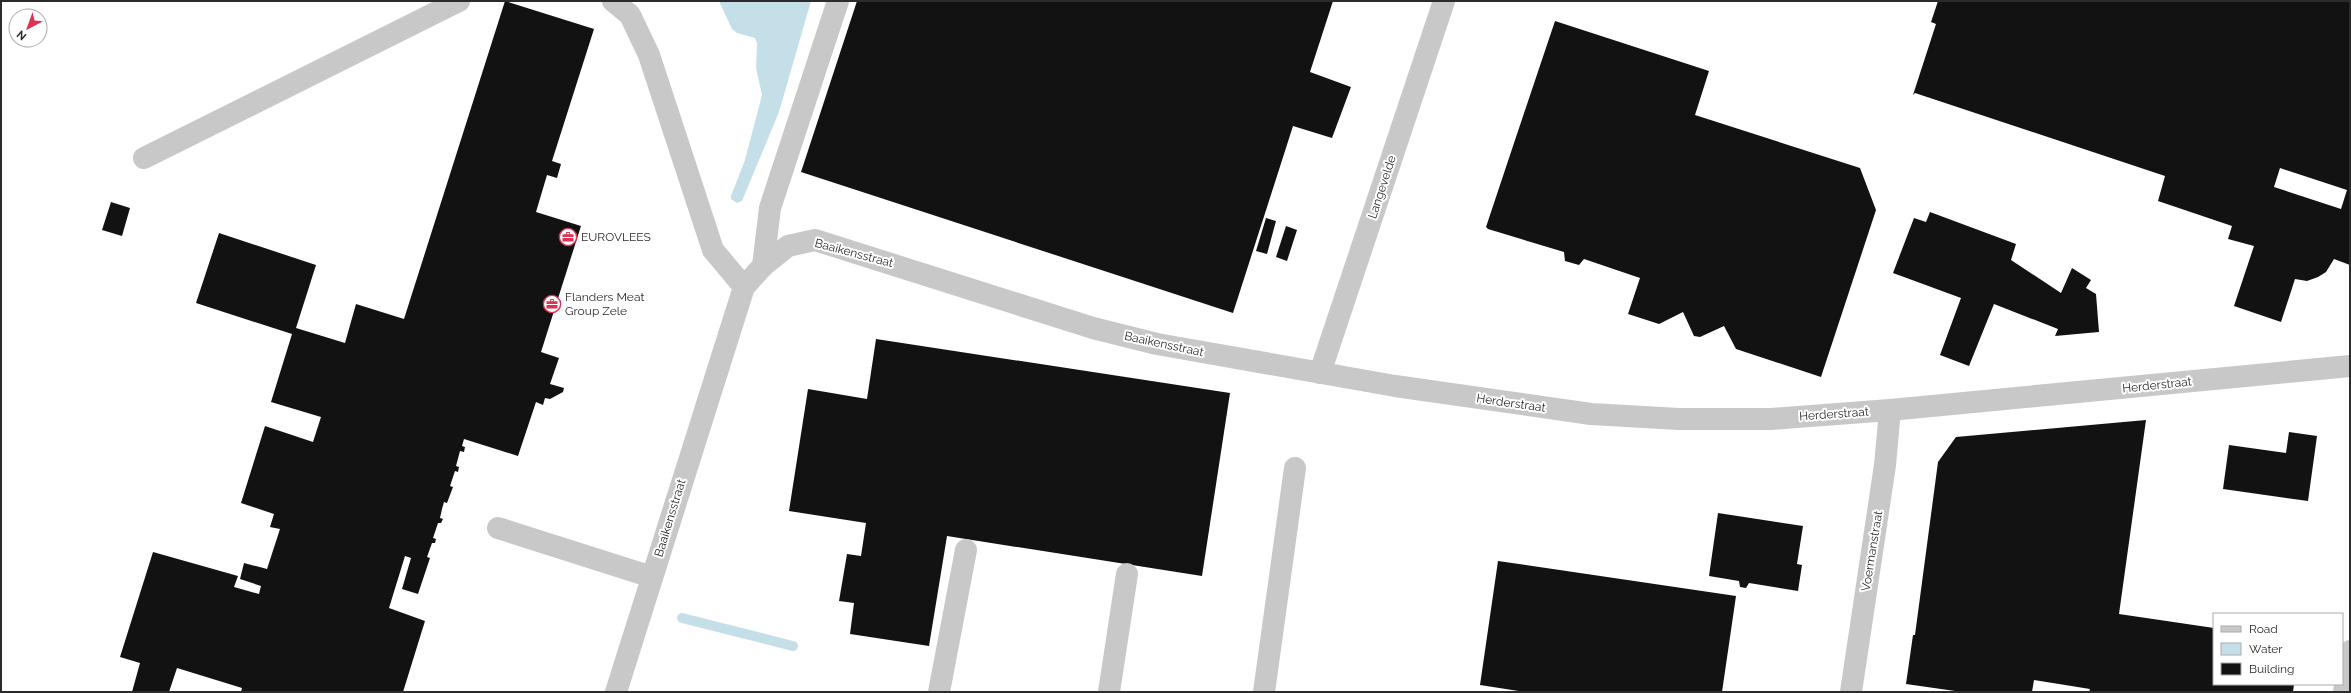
<svg xmlns="http://www.w3.org/2000/svg" width="2351" height="693" font-family="Raleway,sans-serif">
  <style>
    .water { fill: #c5dfe9 }
    .lines { fill: none; stroke-linecap: round; stroke-linejoin: round }
    .stream { stroke: #c5dfe9; stroke-width: 10 }
    .building { fill: #121212; fill-rule: evenodd }
    .minor { stroke: #c8c8c8; stroke-width: 22 }
    .labels { text-anchor: middle; dominant-baseline: central; stroke-width: 4; stroke-linejoin: round; paint-order: stroke }
    .street-label { font-size: 12px; fill: #2b2b2b; stroke: #fff }
    .poi-label { font-size: 12px; fill: #2b2b2b; stroke: #fff; text-anchor: start }
  </style>
  <rect width="100%" height="100%" fill="#fff"/>
  <path class="water" d="M719 1H811L779 112 742 201 737 203 731 199V196L745 160 762 95 756 68 757 43 755 38 737 33 732 29Z"/>
  <g class="lines">
    <path class="stream" d="M682 618 793 646"/>
  </g>
  <path class="building" d="M505 1 594 29 552 161 561 164 557 178 547 175 536 212 581 226 541 352 559 358 550 384 564 388 563 392 550 399 545 398 543 405 536 402 518 456 464 439 462 446 465 447 464 452 460 451 456 466 459 467 458 472 455 471 450 486 453 487 447 503 444 502 442 509 440 518 443 519 441 523H438L433 538 436 539 435 543H432L427 557 430 558 418 594 402 589 411 558 405 556 389 608 425 621 403 692H241L242 688 177 668 169 692H132L140 663 120 657 153 552 238 576 234 587 259 594 261 586 240 579 244 563 267 569 280 529 270 527 274 514 241 503 265 426 313 442 321 417 271 402 292 334 196 303 219 233 316 265 296 328 345 343 356 304 404 319Z
    M857 1H1333L1310 72 1351 87 1332 138 1293 126 1233 313 801 172Z
    M1938 1H2350V265L2334 259 2326 272 2318 277 2307 281 2295 279 2281 322 2234 306 2254 246 2228 239 2232 226 2158 201 2165 176 1915 93 1913 95 1936 24 1931 22ZM2280 168 2347 190 2341 209 2274 187Z
    M1555 21 1709 71 1695 115 1860 168 1876 210 1821 377 1736 349 1724 326 1700 337 1694 336 1683 312 1659 324 1628 314 1640 278 1584 259 1579 265 1565 261 1564 252 1488 229 1486 227 1510 155Z
    M111 202 130 208 122 236 102 230Z
    M1930 212 2016 244 2011 260 2061 293 2072 268 2091 280 2086 288 2096 294 2099 332 2055 336 2058 329 1994 304 1969 366 1940 355 1961 298 1893 273 1914 218 1926 222Z
    M1266 218 1276 221 1267 254 1256 251Z
    M1286 226 1297 230 1287 261 1276 257Z
    M876 339 1230 393 1202 576 947 536 929 646 850 634 854 603 839 601 847 554 861 556 866 523 789 511 808 389 867 399Z
    M2146 420 2119 614 2214 628V684H2294L2293 692H2089L2090 689 2034 680 2032 692H1962L1906 684 1913 635H1915L1938 462 1956 437Z
    M2289 432 2317 436 2308 501 2223 489 2229 445 2286 453Z
    M1718 513 1803 526 1797 564 1802 565 1798 591 1749 583 1746 588 1740 587 1739 581 1709 576Z
    M1498 561 1736 596 1722 692H1525L1480 685Z"/>
  <g class="lines">
    <path class="minor" d="M613 1 630 15 649 55 713 250 744 287
      M144 158 459 1
      M763 266 770 208 838 1
      M1320 373 1444 1
      M498 528 652 577
      M616 692 744 287 763 266 788 246 815 240 1093 328 1157 344 1395 386 1591 414 1679 419H1771L1890 410 2350 366
      M939 692 966 550
      M1109 692 1127 574
      M1264 692 1295 468
      M1851 692 1885 465 1890 410
      M2344 692 2350 651"/>
  </g>
  <defs>
    <symbol id="office-ring" viewBox="-11 -11 22 22"><circle r="9.5" fill="#fff" stroke="#de3252" stroke-width="1.5"/><path d="M-6-3h4V-5.5h4V-3h4V5H-6ZM-1-4.5V-3h2v-1.5ZM-6 0V1H6V0Z" fill="#de3252"/></symbol>
  </defs>
  <g fill-rule="evenodd">
    <use href="#office-ring" x="558" y="227" width="20" height="20"/>
    <use href="#office-ring" x="542" y="294" width="20" height="20"/>
  </g>
  <g class="labels">
    <g class="street-label">
      <text transform="translate(1382 187) rotate(-72)">Langevelde</text>
      <text transform="translate(854 253) rotate(15)">Baaikensstraat</text>
      <text transform="translate(1164 344) rotate(12)">Baaikensstraat</text>
      <text transform="translate(2157 385) rotate(-6)">Herderstraat</text>
      <text transform="translate(1511 403) rotate(8)">Herderstraat</text>
      <text transform="translate(1834 414) rotate(-4)">Herderstraat</text>
      <text transform="translate(670 518) rotate(-73)">Baaikensstraat</text>
      <text transform="translate(1872 551) rotate(-81)">Voermanstraat</text>
    </g>
    <g class="poi-label">
      <text x="581" y="237">EUROVLEES</text>
      <text x="565" y="297">Flanders Meat<tspan x="565" dy="14">Group Zele</tspan></text>
    </g>
  </g>
  <rect width="2351" height="693" fill="none" stroke="#2b2b2b" stroke-width="4"/>
  <rect x="2213" y="613" width="130" height="72" fill="#ffffff" stroke="#aaaaaa"/>
  <rect x="2221" y="626" width="20" height="6" fill="#c8c8c8" stroke="#aaaaaa"/>
  <text x="2249" y="633" font-size="12" fill="#2b2b2b">Road</text>
  <rect x="2221" y="643" width="20" height="12" fill="#c5dfe9" stroke="#aaaaaa"/>
  <text x="2249" y="653" font-size="12" fill="#2b2b2b">Water</text>
  <rect x="2221" y="663" width="20" height="12" fill="#121212" stroke="#aaaaaa"/>
  <text x="2249" y="673" font-size="12" fill="#2b2b2b">Building</text>
  <g transform="translate(28 28) rotate(221)"><circle r="19" fill="#ffffff" stroke="#aaaaaa"/>
  <path d="M0-3L7 15L0 10L-7 15Z" fill="#de3252"/>
  <text y="-6" font-size="11" font-weight="bold" text-anchor="middle" fill="#2b2b2b">N</text>
  </g>
</svg>
